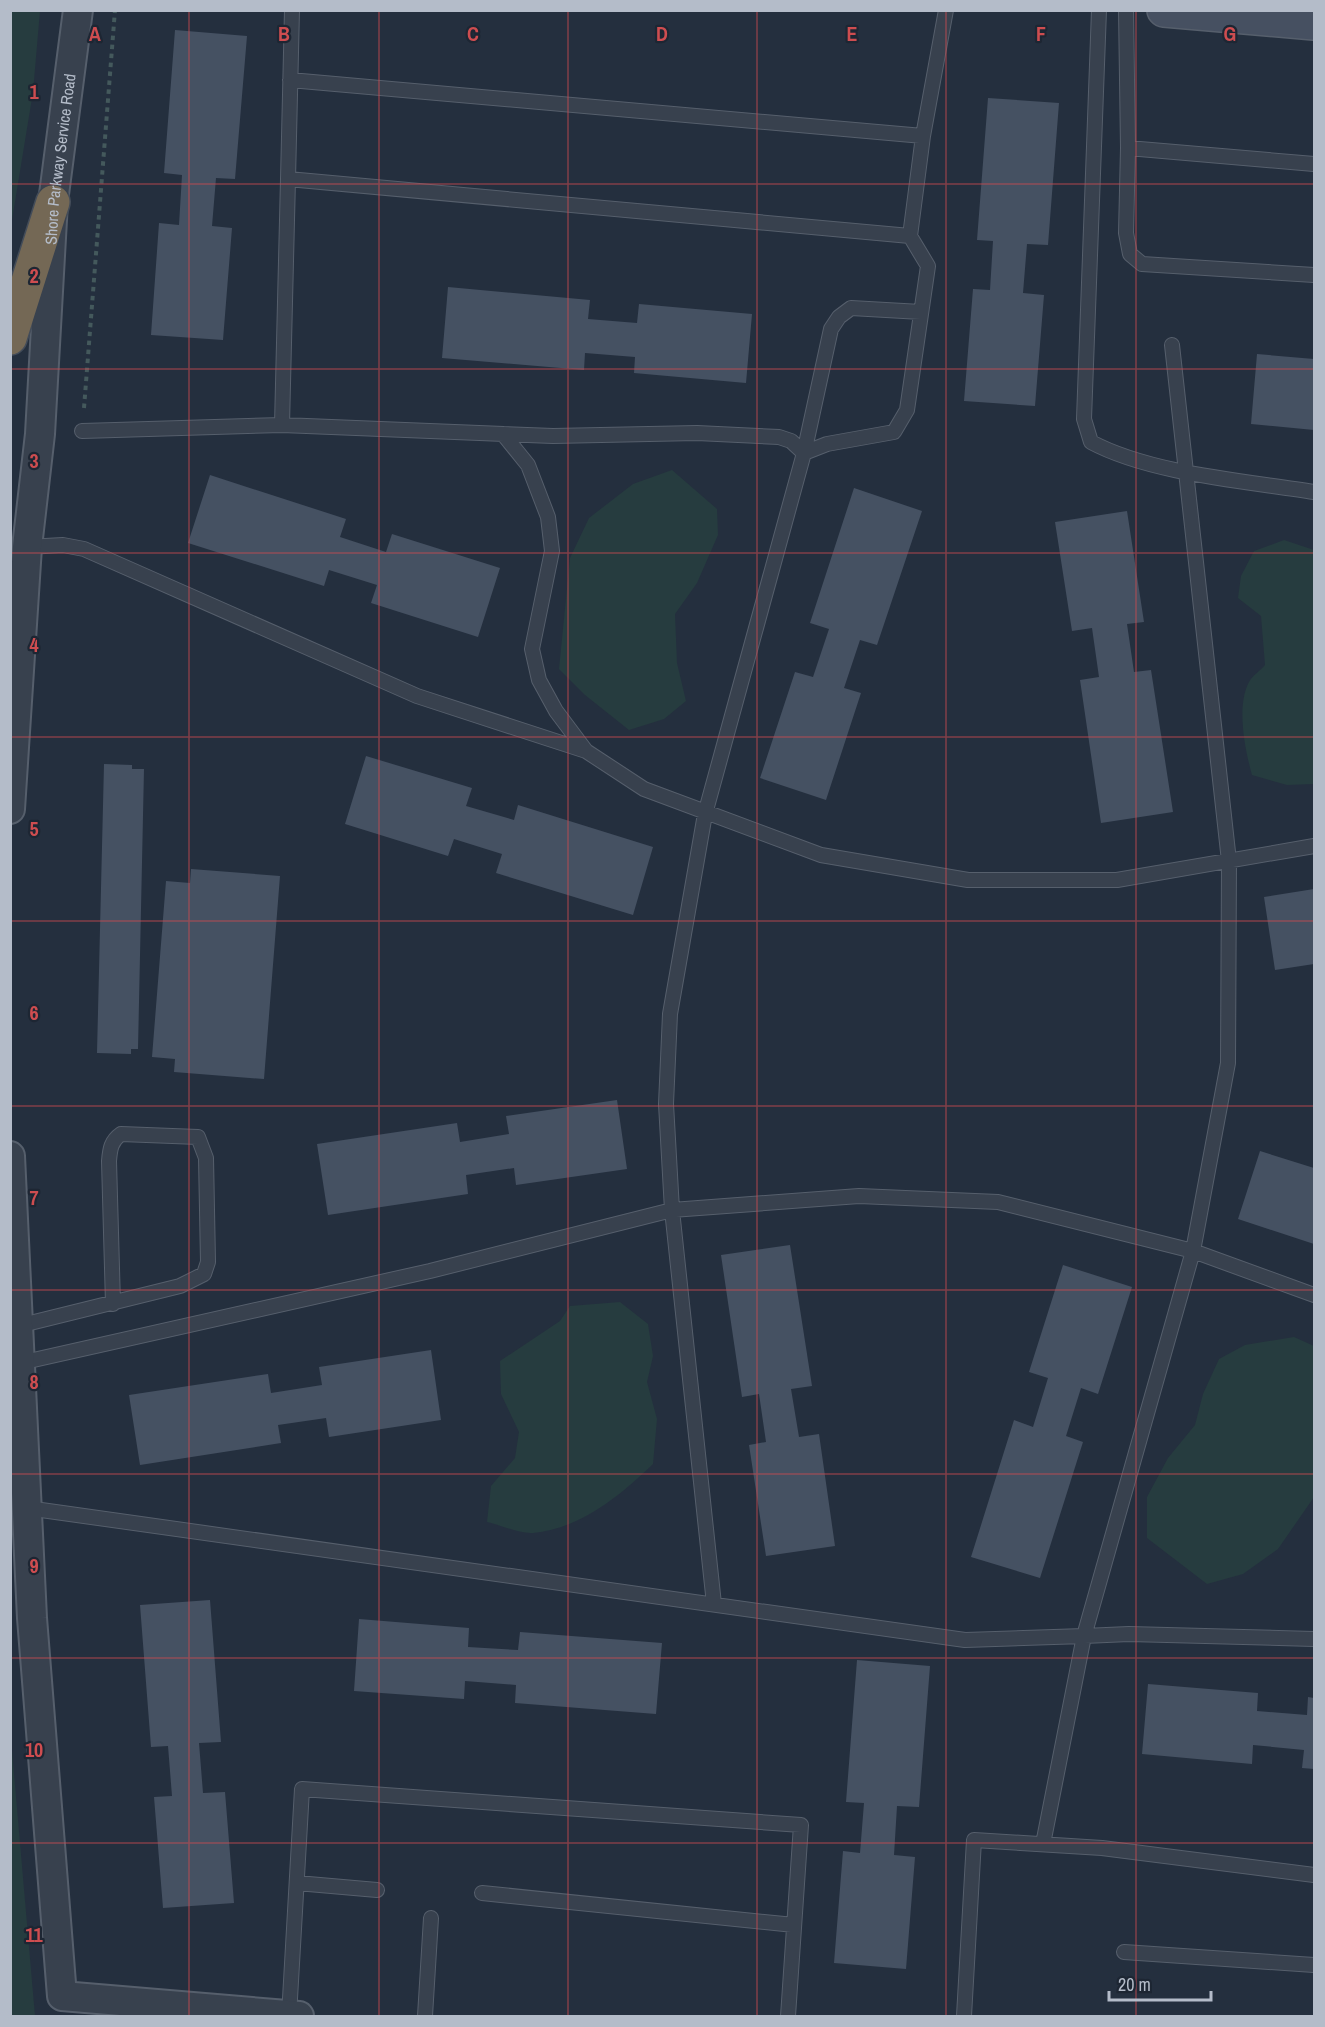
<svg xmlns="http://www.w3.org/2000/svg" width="1325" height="2027" font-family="'Archivo Narrow',sans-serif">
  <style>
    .green { fill: #263c3f }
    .building { fill: #455162 }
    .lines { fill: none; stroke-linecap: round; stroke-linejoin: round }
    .service-casing { stroke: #565f6c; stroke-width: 16 }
    .minor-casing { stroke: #565f6c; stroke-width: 32 }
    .secondary-casing { stroke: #565f6c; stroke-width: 36 }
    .motorway-casing { stroke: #434c59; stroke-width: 36 }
    .path { stroke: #44595c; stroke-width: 4; stroke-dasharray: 4.5 4.5; stroke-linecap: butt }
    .service { stroke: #38414e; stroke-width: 14 }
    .minor { stroke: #38414e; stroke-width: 28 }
    .secondary { stroke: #465061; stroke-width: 33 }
    .motorway { stroke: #746855; stroke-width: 33 }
    .grid { fill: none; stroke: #ce4d50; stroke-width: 1.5; stroke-opacity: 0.55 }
    .labels { text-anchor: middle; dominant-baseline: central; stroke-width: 4.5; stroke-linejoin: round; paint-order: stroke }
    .street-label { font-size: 16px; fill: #b4bcc9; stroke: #1d2633 }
    .grid-label { font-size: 20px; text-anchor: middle; font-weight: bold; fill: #ce4d50; stroke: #1d2633; stroke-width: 4.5; stroke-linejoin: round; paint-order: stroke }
  </style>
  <rect width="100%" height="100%" fill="#242f3e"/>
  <path class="green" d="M11 10 40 11 33 92 11 226Z
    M672 470 717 509 718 535 697 583 675 614 677 663 686 701 664 719 629 730 585 695 559 669 570 558 589 518 633 484Z
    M1284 540 1314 550V784L1287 785 1252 775C1245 750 1236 706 1249 682 1252 676 1261 670 1265 665L1261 616 1238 598 1241 576 1254 551Z
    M620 1302 648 1324 653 1356 647 1382 657 1419 653 1464C621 1495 580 1529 533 1533 519 1534 501 1525 487 1522L491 1486 515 1458 519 1432 501 1394 500 1361 560 1321 570 1306Z
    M1294 1337 1314 1346V1497L1278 1549 1243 1574 1207 1584 1147 1538V1497L1168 1458 1195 1425 1203 1394 1219 1359 1245 1345Z
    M10 1739H11L35 2016H11Z"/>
  <path class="building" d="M175 30 247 36 235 179 216 178 212 226 232 228 223 340 151 335 159 223 179 225 182 175 164 173Z
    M988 98 1059 103 1048 245 1027 244 1023 293 1044 295 1035 406 964 401 973 289 990 290 993 241 977 240Z
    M448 287 590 300 588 319 637 323 639 304 752 314 746 383 634 373 635 357 585 353 584 370 442 358Z
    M1257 354 1314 359V430L1251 424Z
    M210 475 346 519 340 537 386 552 392 534 500 568 478 637 371 603 377 585 329 570 324 586 188 543Z
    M854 488 922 511 877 645 860 640 844 688 861 693 826 800 760 778 795 672 813 677 829 629 810 623Z
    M1127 511 1144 622 1127 624 1134 672 1151 670 1173 812 1101 823 1080 680 1099 677 1092 628 1072 631 1055 522Z
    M366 756 472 788 466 806 514 820 518 805 653 847 633 915 496 873 502 854 454 839 448 856 345 824Z
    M104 764 132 765V769H144L138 1049H131V1054L97 1053Z
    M191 869 280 876 264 1079 174 1072 175 1059 152 1057 166 881 190 883Z
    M1314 889V964L1275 970 1264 897Z
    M617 1100 627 1169 516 1185 514 1168 466 1175 468 1194 328 1215 317 1144 457 1123 460 1142 509 1134 506 1116Z
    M1260 1151 1314 1168V1244L1238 1219Z
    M790 1245 812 1386 791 1389 799 1437 819 1434 835 1546 766 1556 749 1445 766 1442 759 1394 742 1397 721 1255Z
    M1063 1265 1132 1287 1098 1394 1081 1388 1066 1436 1083 1442 1040 1578 971 1557 1014 1420 1033 1427 1048 1378 1029 1372Z
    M431 1350 441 1420 329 1437 326 1418 278 1425 281 1443 140 1465 129 1395 268 1374 271 1393 322 1385 319 1367Z
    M210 1600 221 1742 199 1743 203 1793 225 1792 234 1903 163 1908 154 1797 172 1796 168 1746 151 1747 140 1605Z
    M359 1619 469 1628 468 1647 518 1650 520 1632 662 1643 656 1714 515 1703 516 1685 465 1681 464 1699 354 1691Z
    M857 1660 930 1666 919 1807 897 1806 894 1855 915 1857 906 1969 834 1963 843 1851 860 1853 864 1803 846 1802Z
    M1148 1684 1258 1693 1257 1711 1307 1715 1308 1697 1314 1698V1769L1302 1768 1304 1750 1253 1745 1252 1764 1142 1754Z"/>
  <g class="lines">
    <defs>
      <path id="service" d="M292 10 288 179 910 236
        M1099 10 1084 419 1091 442C1151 474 1246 481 1314 492
        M1126 10 1128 148 1126 233 1130 254 1142 264 1314 275
        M290 80 923 136 910 236 928 266 907 410 894 432 827 444 804 453
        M923 136 946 10
        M1128 148 1314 164
        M282 425 288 179
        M82 431 282 425 553 436 697 433 779 437 791 441 804 453 705 814 670 1014 666 1104 672 1210 714 1604
        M503 434 528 465 548 517 552 551 532 649 539 680 556 711 586 751 644 789 821 855 968 880H1117L1314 846
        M804 453 831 329 839 317 851 308 921 312
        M27 547 63 545 84 549 417 696 586 751
        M18 1326 180 1286 204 1274 208 1262 206 1158 198 1137 121 1134C111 1141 110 1149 109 1161L113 1304
        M20 1363 430 1271 672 1210 859 1196 998 1202 1193 1251 1314 1295
        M27 1508 965 1640 1084 1636 1193 1251 1228 1063 1229 861 1172 345
        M1043 1844 1084 1636 1129 1634 1314 1639
        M297 1883 377 1890
        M482 1893 794 1925
        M1124 1952 1314 1965
        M289 2016 302 1789 801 1825 788 2016
        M425 2016 431 1918
        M964 2016 974 1840 1102 1848 1314 1875"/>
      <g id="minor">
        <path id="s1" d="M10 809 27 547 40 434 53 202 78 10"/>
        <path d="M10 1156 32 1618 62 1996 299 2016"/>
      </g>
      <path id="secondary" d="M1164 10 1314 23"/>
      <path id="motorway" d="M10 338 53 202"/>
    </defs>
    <use href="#service" class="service-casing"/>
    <use href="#minor" class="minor-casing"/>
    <use href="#secondary" class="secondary-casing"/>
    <use href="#motorway" class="motorway-casing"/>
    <path class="path" d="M84 408 115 10"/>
    <use href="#service" class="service"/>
    <use href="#minor" class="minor"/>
    <use href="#secondary" class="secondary"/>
    <use href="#motorway" class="motorway"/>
  </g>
  <path class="grid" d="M189 10V2016M379 10V2016M568 10V2016M757 10V2016M946 10V2016M1136 10V2016M10 184H1314M10 369H1314M10 553H1314M10 737H1314M10 921H1314M10 1106H1314M10 1290H1314M10 1474H1314M10 1658H1314M10 1843H1314"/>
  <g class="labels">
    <g class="street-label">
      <text stroke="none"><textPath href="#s1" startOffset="652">Shore Parkway Service Road</textPath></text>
    </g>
  </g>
  <g class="grid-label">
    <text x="95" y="41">A</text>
    <text x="284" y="41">B</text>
    <text x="473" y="41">C</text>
    <text x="662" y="41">D</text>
    <text x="852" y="41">E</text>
    <text x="1041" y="41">F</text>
    <text x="1230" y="41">G</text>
    <text x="34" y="99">1</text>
    <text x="34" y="283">2</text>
    <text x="34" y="468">3</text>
    <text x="34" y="652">4</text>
    <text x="34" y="836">5</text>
    <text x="34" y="1020">6</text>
    <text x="34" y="1205">7</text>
    <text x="34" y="1389">8</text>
    <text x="34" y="1573">9</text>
    <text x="34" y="1757">10</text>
    <text x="34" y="1942">11</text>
  </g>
  <rect width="1325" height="2027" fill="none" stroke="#b4bcc9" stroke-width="24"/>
  <path d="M1109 1991v9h102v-9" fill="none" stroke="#b4bcc9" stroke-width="3"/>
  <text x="1118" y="1991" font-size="18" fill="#b4bcc9" stroke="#1d2633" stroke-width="4.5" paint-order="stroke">20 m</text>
</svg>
